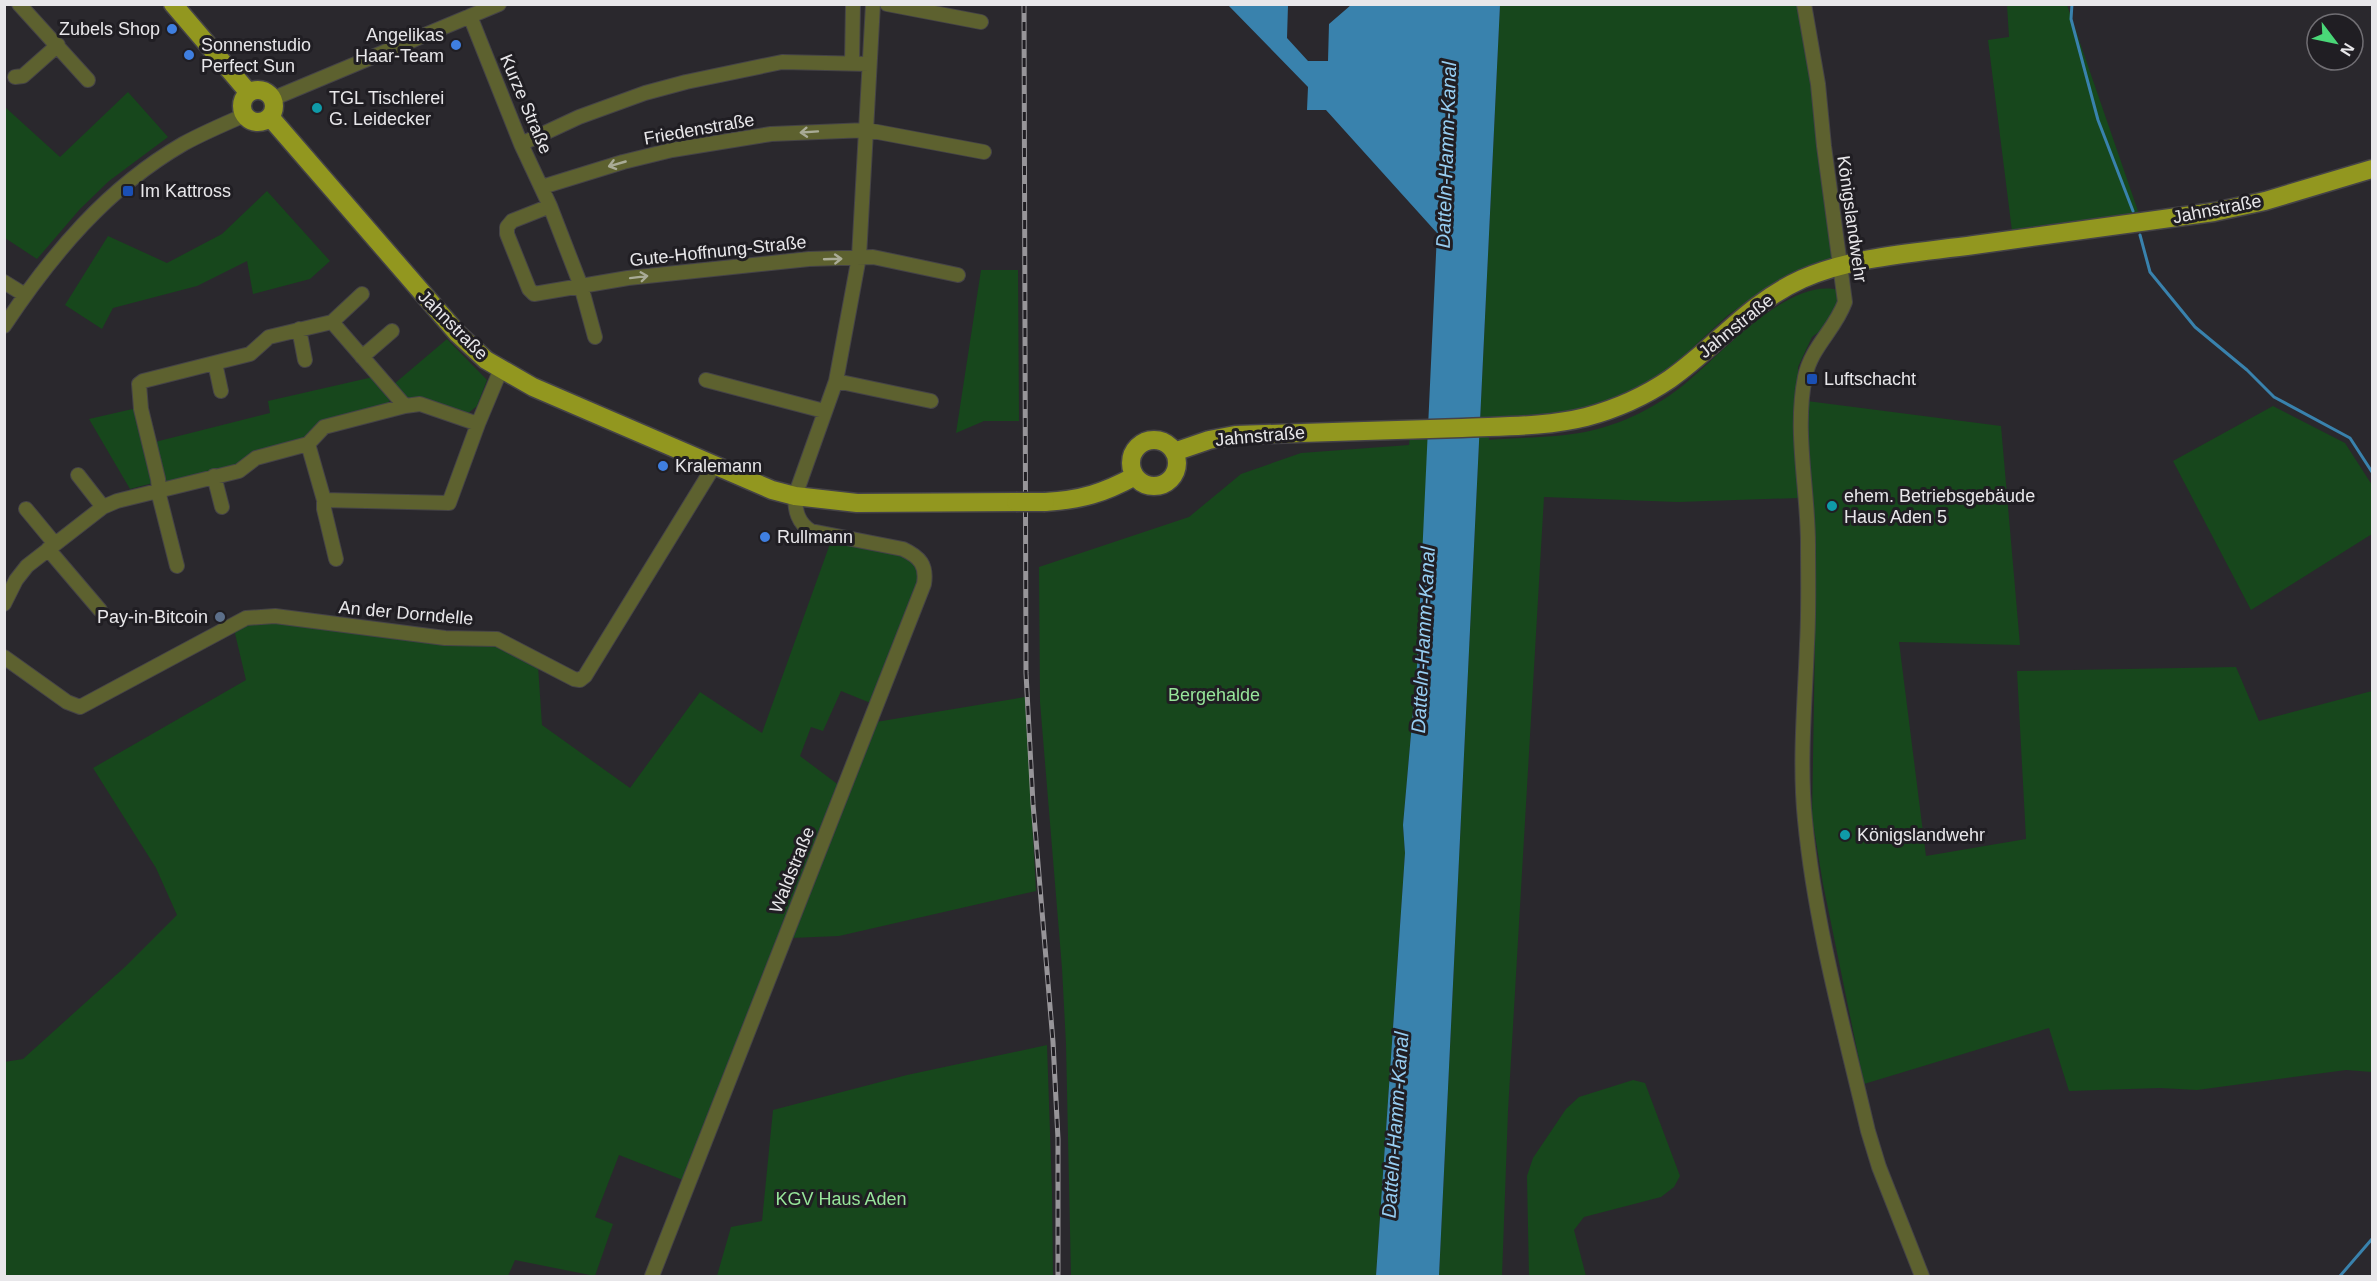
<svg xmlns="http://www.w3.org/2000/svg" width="2377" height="1281" font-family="Arial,sans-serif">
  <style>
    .green { fill: #17471c }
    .water { fill: #3982ad }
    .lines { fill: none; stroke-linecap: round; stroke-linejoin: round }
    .stream { stroke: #3982ad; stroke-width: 3 }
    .minor-casing { stroke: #454347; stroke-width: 16 }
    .major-casing { stroke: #454347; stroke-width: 21 }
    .minor { stroke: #5d612f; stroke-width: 14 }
    .major { stroke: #92971f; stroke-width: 18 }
    .rail-casing { stroke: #979599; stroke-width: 5 }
    .rail { stroke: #201e23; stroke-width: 3; stroke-dasharray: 9; stroke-linecap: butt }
    .major-bridge-casing { stroke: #454347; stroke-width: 21; stroke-linecap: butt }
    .major-bridge { stroke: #92971f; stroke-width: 18 }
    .oneway { stroke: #a9ab96 }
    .shop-dot { fill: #3f7fe0; stroke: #201e23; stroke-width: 2 }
    .culture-dot { fill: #0f9aa8; stroke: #201e23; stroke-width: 2 }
    .transit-dot { fill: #1a4fb4; stroke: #201e23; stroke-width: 2 }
    .service-dot { fill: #5c6f8a; stroke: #201e23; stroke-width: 2 }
    .labels { text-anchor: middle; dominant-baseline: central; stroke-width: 6; stroke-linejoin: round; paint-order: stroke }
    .poi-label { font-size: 18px; fill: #e8e7ea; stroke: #201e23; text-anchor: start }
    .street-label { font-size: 18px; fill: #e8e7ea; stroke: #201e23 }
    .park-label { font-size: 18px; fill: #97e59a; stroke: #201e23 }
    .water-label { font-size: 20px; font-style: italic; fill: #97cef2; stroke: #201e23 }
  </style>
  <rect width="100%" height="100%" fill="#2a282d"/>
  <path class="green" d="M1500 5H1801L1836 261 1779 280 1728 315 1662 376 1625 396 1583 410 1538 417H1489V440C1519 437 1555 438 1585 432 1621 425 1659 406 1687 382 1722 353 1789 277 1838 290L1840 302 1828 325 1812 337 1798 367V498L1678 502 1544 497 1508 1111 1502 1276H1439Z
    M2007 5H2067L2139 214 2012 231 1988 40 2009 37Z
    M128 92 168 137 109 181 80 209 37 259 5 238V107L60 157Z
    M267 191 330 261 310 279 253 294 247 261 197 286 113 308 102 329 65 305 108 236 167 263 222 234Z
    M981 270H1018L1019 421H984L956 433Z
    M447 339 487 380 477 406 467 414 409 400 394 384Z
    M373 377 392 397 386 406 239 464 164 483 155 442 270 413 268 401Z
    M1807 401 2001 426 2020 645 1899 642 1926 856 2026 839 2017 671 2236 667 2259 721 2372 691V1072L2346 1070 2197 1090 2160 1088 2069 1091 2049 1028 1864 1084 1823 884 1812 817 1815 641 1806 462Z
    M2273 406 2345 443 2372 485V534L2251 610 2173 461Z
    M137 408 153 483 130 489 89 419Z
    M1429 420 1417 666 1403 825 1405 853 1376 1276H1071L1066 1044 1062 968 1040 702 1039 567 1189 517 1241 474 1301 453 1409 445 1411 423Z
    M831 541 906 556 917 566 920 579 873 704 841 691 823 731 811 727 800 756 840 786 683 1180 619 1155 595 1217 613 1224 595 1276 515 1260 508 1276H5L4 1062 23 1059 126 966 177 915 156 868 93 768 246 680 233 625 246 618 498 644 538 666 542 725 630 788 700 692 762 733Z
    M1025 697 1036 891 839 936 791 938 876 722Z
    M1047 1045 1052 1191 1053 1276H717L731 1227 762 1221 773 1110 907 1075Z
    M1633 1080 1645 1083 1680 1176 1674 1187 1661 1197 1584 1217 1574 1230 1586 1276H1529L1527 1176 1533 1158 1566 1109 1579 1097Z"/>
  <path class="water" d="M1228 5H1288L1287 38 1308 61H1328L1329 24 1351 5H1500L1439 1276H1376L1405 853 1403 825 1417 666 1437 233 1326 110H1307L1308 87Z"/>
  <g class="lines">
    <path class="stream" d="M2072 4 2071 19 2098 120 2133 211
      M2140 235 2150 272 2195 327 2247 370 2274 397 2350 438 2372 472
      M2340 1276 2372 1239"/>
    <defs>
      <path id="minor" d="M19 4 88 80
        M887 4 981 22
        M1804 4 1818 84 1824 146 1845 302C1835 330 1811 347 1805 377 1794 431 1808 489 1808 544 1808 577 1809 611 1807 644 1805 702 1799 762 1805 820 1815 925 1844 1029 1868 1131L1879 1167 1922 1276
        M470 16 521 144 550 206 581 286 595 337
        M852 63 853 4
        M15 77 23 76 58 45
        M272 99 499 4
        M521 144 579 117 645 93 686 82 782 62 869 64
        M542 187 623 162 672 150 771 134 867 130 984 152
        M550 206 512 221 507 227V234L529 289 534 294 628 278 809 259 873 257 958 275
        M4 282 25 295
        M332 322 362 294
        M4 326C52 254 107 188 183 144 203 133 224 124 245 115
        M299 329 305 360
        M362 357 392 331
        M215 363 221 391
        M706 380 824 411
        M836 381 931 401
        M478 424 501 369
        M78 475 103 507
        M214 476 222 507
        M324 500V509L336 559
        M26 509 55 544
        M48 549 100 610
        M177 566 160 499 158 479 141 409 139 384 143 381 250 354 269 337 332 322 405 406
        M4 604 16 580 27 566 103 507 117 501 239 471 256 458 308 444 324 427 405 406 420 404 478 424 449 503 324 500 308 444
        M4 657 67 702 80 707 246 618 275 616 445 638 497 639 574 679 580 680 585 676 714 466
        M652 1276 924 584C927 565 920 557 903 549L811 531C798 523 795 511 795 496L836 381 859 257 873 4"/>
      <path id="major" d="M173 4 249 93
        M242 106a16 16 0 1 1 32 0a16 16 0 1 1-32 0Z
        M270 117 458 334 486 360 533 387 772 490 795 496 857 503 1016 502
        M1131 463a23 23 0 1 1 46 0a23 23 0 1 1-46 0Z
        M1174 452 1209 440 1235 435C1311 432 1386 431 1462 428 1503 426 1546 427 1586 417 1616 409 1645 396 1670 379 1717 346 1747 304 1802 279 1855 256 1916 253 1974 245 2054 234 2134 223 2214 212L2265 201 2372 169
        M1045 502C1081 500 1104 493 1135 476"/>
    </defs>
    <use href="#minor" class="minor-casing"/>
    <use href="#major" class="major-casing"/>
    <use href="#minor" class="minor"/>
    <use href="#major" class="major"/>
    <defs>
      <path id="rail" d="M1024 4 1026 673 1033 804 1053 1042 1058 1139V1276"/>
    </defs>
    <use href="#rail" class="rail-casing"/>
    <use href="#rail" class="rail"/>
    <defs>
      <path id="major-bridge" d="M1016 502H1045"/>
    </defs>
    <use href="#major-bridge" class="major-bridge-casing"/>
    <use href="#major-bridge" class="major-bridge"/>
  </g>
  <defs><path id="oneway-shaft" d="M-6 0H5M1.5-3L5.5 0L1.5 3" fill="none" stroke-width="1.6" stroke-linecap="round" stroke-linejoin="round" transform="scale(1.5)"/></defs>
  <g class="oneway">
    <use href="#oneway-shaft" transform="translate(809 132) rotate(176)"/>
    <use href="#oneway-shaft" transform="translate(617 164) rotate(164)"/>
    <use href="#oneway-shaft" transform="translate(833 259) rotate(-2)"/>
    <use href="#oneway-shaft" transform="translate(639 277) rotate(-7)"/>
  </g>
  <g class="shop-dot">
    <circle cx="172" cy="29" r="6"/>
    <circle cx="456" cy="45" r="6"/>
    <circle cx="189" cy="55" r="6"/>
    <circle cx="663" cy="466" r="6"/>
    <circle cx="765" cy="537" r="6"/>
  </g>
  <g class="culture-dot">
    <circle cx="317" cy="108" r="6"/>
    <circle cx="1832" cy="506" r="6"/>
    <circle cx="1845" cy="835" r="6"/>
  </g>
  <g class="transit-dot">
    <rect x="122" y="185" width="12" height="12" rx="3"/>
    <rect x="1806" y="373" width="12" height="12" rx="3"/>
  </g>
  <circle class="service-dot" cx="220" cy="617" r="6"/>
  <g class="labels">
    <g class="poi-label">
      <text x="160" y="29" text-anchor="end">Zubels Shop</text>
      <text x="444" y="35" text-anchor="end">Angelikas<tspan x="444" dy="21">Haar-Team</tspan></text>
      <text x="201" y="45">Sonnenstudio<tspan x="201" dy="21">Perfect Sun</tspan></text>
      <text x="329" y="98">TGL Tischlerei<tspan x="329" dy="21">G. Leidecker</tspan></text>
      <text x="140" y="191">Im Kattross</text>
      <text x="1824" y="379">Luftschacht</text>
      <text x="675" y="466">Kralemann</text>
      <text x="1844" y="496">ehem. Betriebsgebäude<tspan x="1844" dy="21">Haus Aden 5</tspan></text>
      <text x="777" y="537">Rullmann</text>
      <text x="208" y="617" text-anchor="end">Pay-in-Bitcoin</text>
      <text x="1857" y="835">Königslandwehr</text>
    </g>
    <g class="street-label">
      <text transform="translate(526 104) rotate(67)">Kurze Straße</text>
      <text transform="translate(699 129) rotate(-10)">Friedenstraße</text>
      <text transform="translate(2217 209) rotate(-11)">Jahnstraße</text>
      <text transform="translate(1852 219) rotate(82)">Königslandwehr</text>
      <text transform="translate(718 251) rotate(-6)">Gute-Hoffnung-Straße</text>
      <text transform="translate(453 325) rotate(45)">Jahnstraße</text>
      <text transform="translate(1736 326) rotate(-39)">Jahnstraße</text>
      <text transform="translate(1260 436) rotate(-5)">Jahnstraße</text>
      <text transform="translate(406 613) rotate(5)">An der Dorndelle</text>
      <text transform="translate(792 870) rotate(-68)">Waldstraße</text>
    </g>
    <g class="park-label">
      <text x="1214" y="695">Bergehalde</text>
      <text x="841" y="1199">KGV Haus Aden</text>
    </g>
    <g class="water-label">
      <text transform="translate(1446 155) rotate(-88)">Datteln-Hamm-Kanal</text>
      <text transform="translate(1423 640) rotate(-87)">Datteln-Hamm-Kanal</text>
      <text transform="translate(1395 1125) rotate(-86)">Datteln-Hamm-Kanal</text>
    </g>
  </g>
  <rect width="2377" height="1281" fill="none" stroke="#e8e7ea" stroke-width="12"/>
  <g transform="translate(2335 42) rotate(122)"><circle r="28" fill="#201e23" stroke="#706e73" stroke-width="1.5"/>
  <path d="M0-4.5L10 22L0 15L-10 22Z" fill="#4ad778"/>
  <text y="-9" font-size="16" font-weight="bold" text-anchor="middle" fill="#e8e7ea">N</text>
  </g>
</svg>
